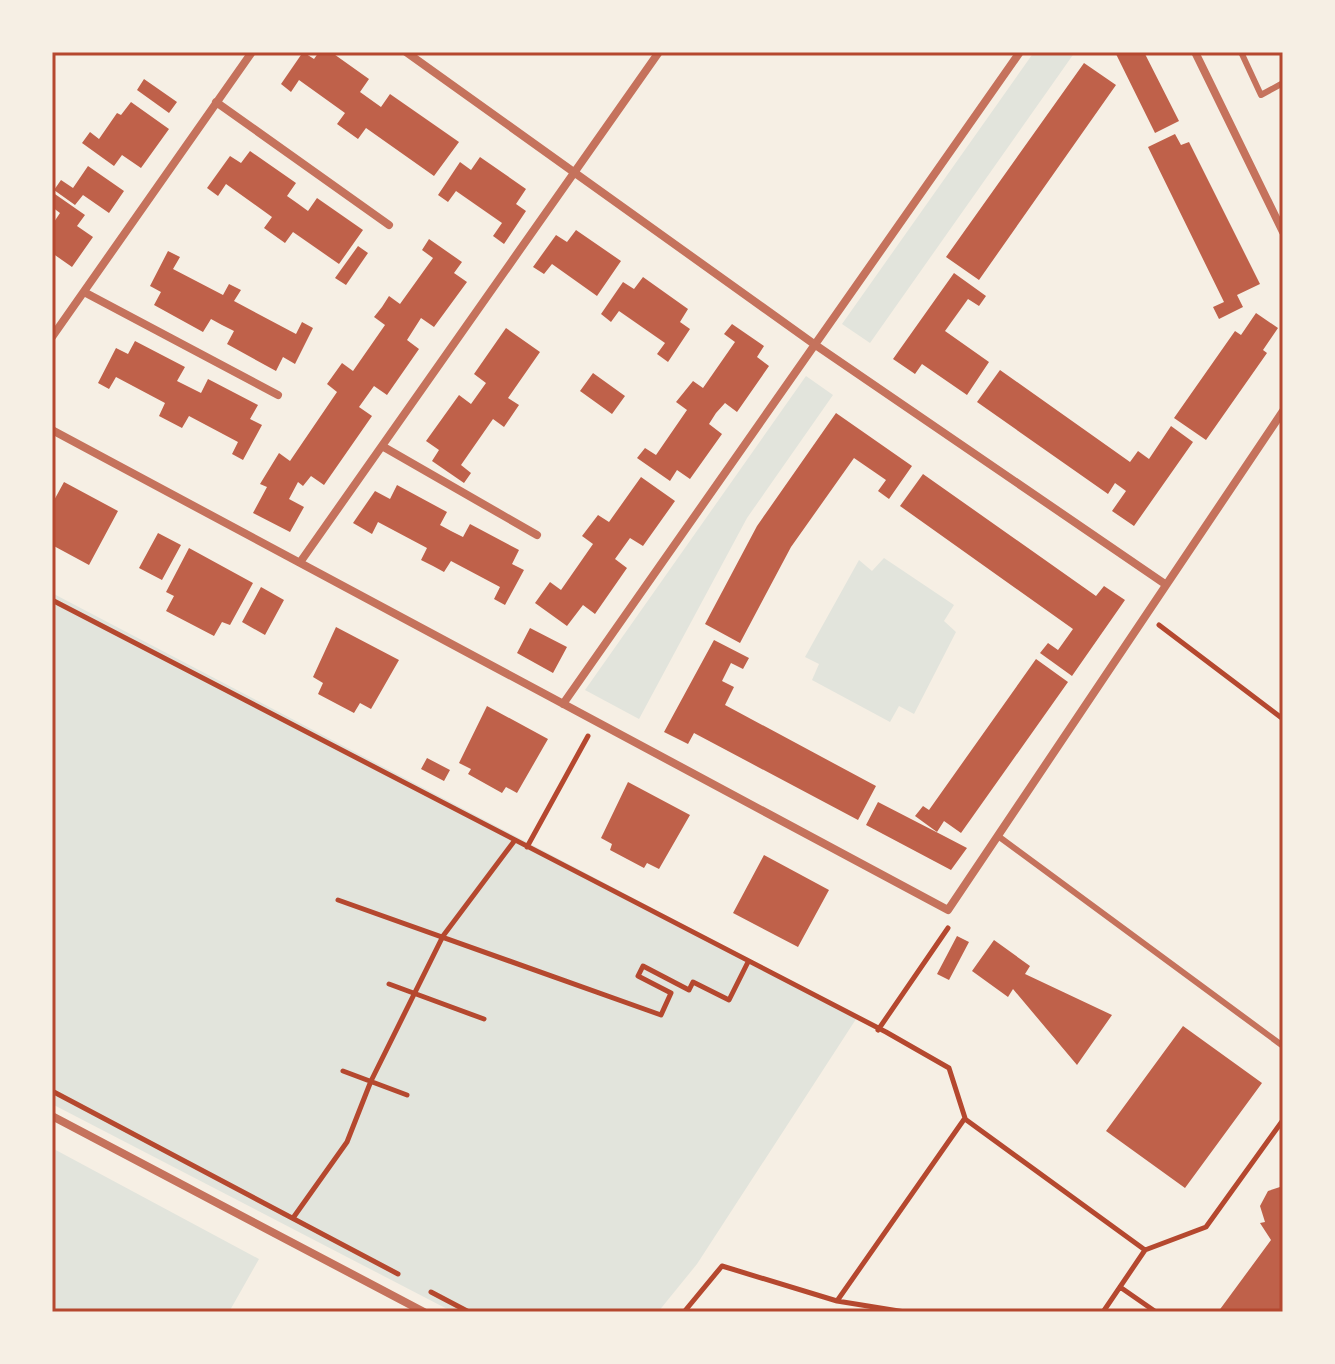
<svg xmlns="http://www.w3.org/2000/svg" width="1335" height="1364" font-family="Lato,sans-serif">
  <style>
    .green { fill: #e2e4dc }
    .building { fill: #bf614a }
    .lines { fill: none; stroke-linecap: round; stroke-linejoin: round }
    .path { stroke: #b5482f; stroke-width: 5 }
    .service { stroke: #c5725c; stroke-width: 6 }
    .minor { stroke: #c5725c; stroke-width: 8 }
    .neatline { fill: none; stroke: #b5482f; stroke-width: 3 }
  </style>
  <rect width="100%" height="100%" fill="#f6efe4"/>
  <path class="green" d="M1034 52H1075L870 343 842 324Z
    M806 376 833 395 747 518 639 719 585 690Z
    M884 558 954 605 944 621 956 632 914 714 899 706 890 722 812 680 819 664 805 657 859 560 872 571Z
    M52 593 858 1016 697 1264 658 1312H453L52 1104Z
    M52 1148 259 1259 229 1312H52Z"/>
  <path class="building" d="M303 52 314 59 319 52H331L369 79 360 92 381 107 390 94 459 142 434 176 366 128 358 139 337 124 345 113 299 80 291 92 281 84Z
    M1115 52H1144L1179 121 1155 133Z
    M1084 63 1116 85 979 280 946 257Z
    M144 79 177 102 169 113 137 90Z
    M131 102 169 129 141 168 122 155 114 166 82 143 90 132 99 139 117 113 121 115Z
    M1175 134 1181 145 1189 142 1260 284 1237 295 1243 307 1219 319 1213 307 1224 302 1148 147Z
    M250 151 296 183 287 196 297 203 308 211 317 198 363 230 339 264 293 232 285 243 264 228 272 217 226 184 218 196 207 188 230 156 241 163Z
    M480 157 526 189 516 204 526 211 504 244 493 236 502 223 456 191 448 202 438 195 460 162 471 170Z
    M88 166 124 191 109 213 83 195 75 205 54 190 61 180 73 188Z
    M52 192 85 215 77 226 93 237 72 267 52 253V225L60 213 52 207Z
    M576 230 621 261 597 296 552 264 544 274 533 267 556 235 567 242Z
    M429 239 462 262 454 273 467 282 434 327 421 318 407 340 419 349 387 395 374 386 359 407 372 416 324 485 311 476 303 486 298 482 289 499 304 507 290 532 253 513 267 487 260 484 279 453 290 461 337 392 327 384 342 363 353 371 385 325 374 317 382 307 389 296 400 304 433 258 422 250Z
    M358 246 368 253 346 285 335 278Z
    M168 251 180 257 173 269 223 295 229 284 241 290 234 301 296 334 302 322 313 328 295 364 283 357 276 371 227 344 234 331 222 325 211 319 203 332 154 305 161 292 150 286Z
    M954 273 986 296 979 306 968 299 945 331 989 362 967 395 922 364 915 374 893 359Z
    M643 277 688 309 680 322 690 329 668 362 657 354 665 343 619 311 611 322 601 314 623 282 634 289Z
    M1256 313 1278 328 1263 350 1267 353 1206 440 1174 418 1235 331 1241 335Z
    M732 324 764 346 757 357 769 366 737 412 725 403 716 413 709 424 722 434 690 479 677 470 670 481 637 458 645 448 656 455 687 410 676 402 693 381 703 388 735 342 724 334Z
    M506 328 540 352 508 398 519 405 504 427 493 419 461 465 471 473 464 483 432 461 439 450 426 441 459 395 471 404 486 383 474 374Z
    M135 341 185 367 177 381 201 393 208 379 258 405 250 419 262 425 243 460 232 454 238 442 189 416 182 428 159 416 165 403 116 377 109 389 98 383 116 348 128 354Z
    M1000 370 1130 462 1138 451 1149 459 1171 426 1193 442 1134 526 1112 511 1126 491 1115 483 1108 494 977 402Z
    M593 373 625 396 612 414 580 391Z
    M836 413 912 466 889 499 878 491 886 480 854 458 791 547 740 643 705 624 757 526Z
    M923 474 1096 596 1104 586 1125 600 1072 676 1040 653 1048 643 1058 650 1073 629 900 506Z
    M641 477 675 501 643 546 630 538 615 559 627 568 595 614 583 605 567 626 535 603 550 582 561 590 593 544 582 536 598 515 609 522Z
    M64 482 118 511 89 565 52 545V504Z
    M397 485 447 512 440 525 451 531 463 537 470 524 519 550 512 564 524 570 505 605 494 599 500 587 451 561 444 572 433 566 421 560 427 548 378 522 372 534 353 523 375 491 390 499Z
    M158 533 181 545 162 580 139 568Z
    M189 548 253 583 230 625 222 622 214 636 166 611 174 596 166 592Z
    M261 587 284 600 265 635 242 622Z
    M336 627 399 660 371 709 360 703 354 713 318 694 323 683 313 677Z
    M530 628 567 647 553 673 517 653Z
    M714 640 749 658 743 669 731 663 722 681 734 687 725 705 876 786 858 820 694 733 688 744 664 732Z
    M1036 659 1068 682 961 833 944 821 937 832 915 816 923 806 929 810Z
    M487 706 548 739 517 793 506 787 502 793 468 774 471 769 459 763Z
    M427 758 450 770 444 781 421 769Z
    M628 782 690 815 659 869 647 863 644 868 610 850 612 844 601 838Z
    M878 802 944 836 967 848 951 870 866 825Z
    M764 855 829 890 798 947 733 913Z
    M957 936 969 942 949 980 937 974Z
    M994 940 1030 966 1025 974 1112 1015 1077 1065 1013 989 1008 997 972 971Z
    M1183 1026 1262 1083 1185 1188 1106 1131Z
    M1283 1186V1312H1218L1271 1240 1260 1223 1265 1222 1260 1206 1268 1191Z"/>
  <g class="lines">
    <path class="path" d="M52 600 886 1032 949 1068 965 1118 837 1301 722 1266 684 1312
      M1159 625 1283 719
      M527 847 588 736
      M338 900 661 1015 671 993 638 976 643 966 689 990 693 982 729 1000 748 962
      M389 984 484 1019
      M878 1030 948 928
      M343 1071 407 1095
      M52 1091 398 1274
      M965 1119 1145 1250
      M293 1218 347 1142 371 1081 443 936 515 840
      M1120 1287 1156 1312
      M431 1292 469 1312
      M837 1301 905 1312
      M1103 1312 1145 1250 1206 1227 1283 1120"/>
    <path class="service" d="M1241 52 1261 95 1283 83
      M998 836 1283 1046"/>
    <path class="minor" d="M406 52 814 344 1165 584
      M1195 52 1283 232
      M216 102 389 225
      M84 292 278 395
      M52 337 252 52
      M52 430 948 910 1283 411
      M382 446 537 535
      M301 561 659 52
      M563 704 1020 52
      M52 1116 424 1312"/>
  </g>
  <rect width="1335" height="1364" fill="none" stroke="#f6efe4" stroke-width="108"/>
  <rect x="54" y="54" width="1227" height="1256" class="neatline"/>
</svg>
